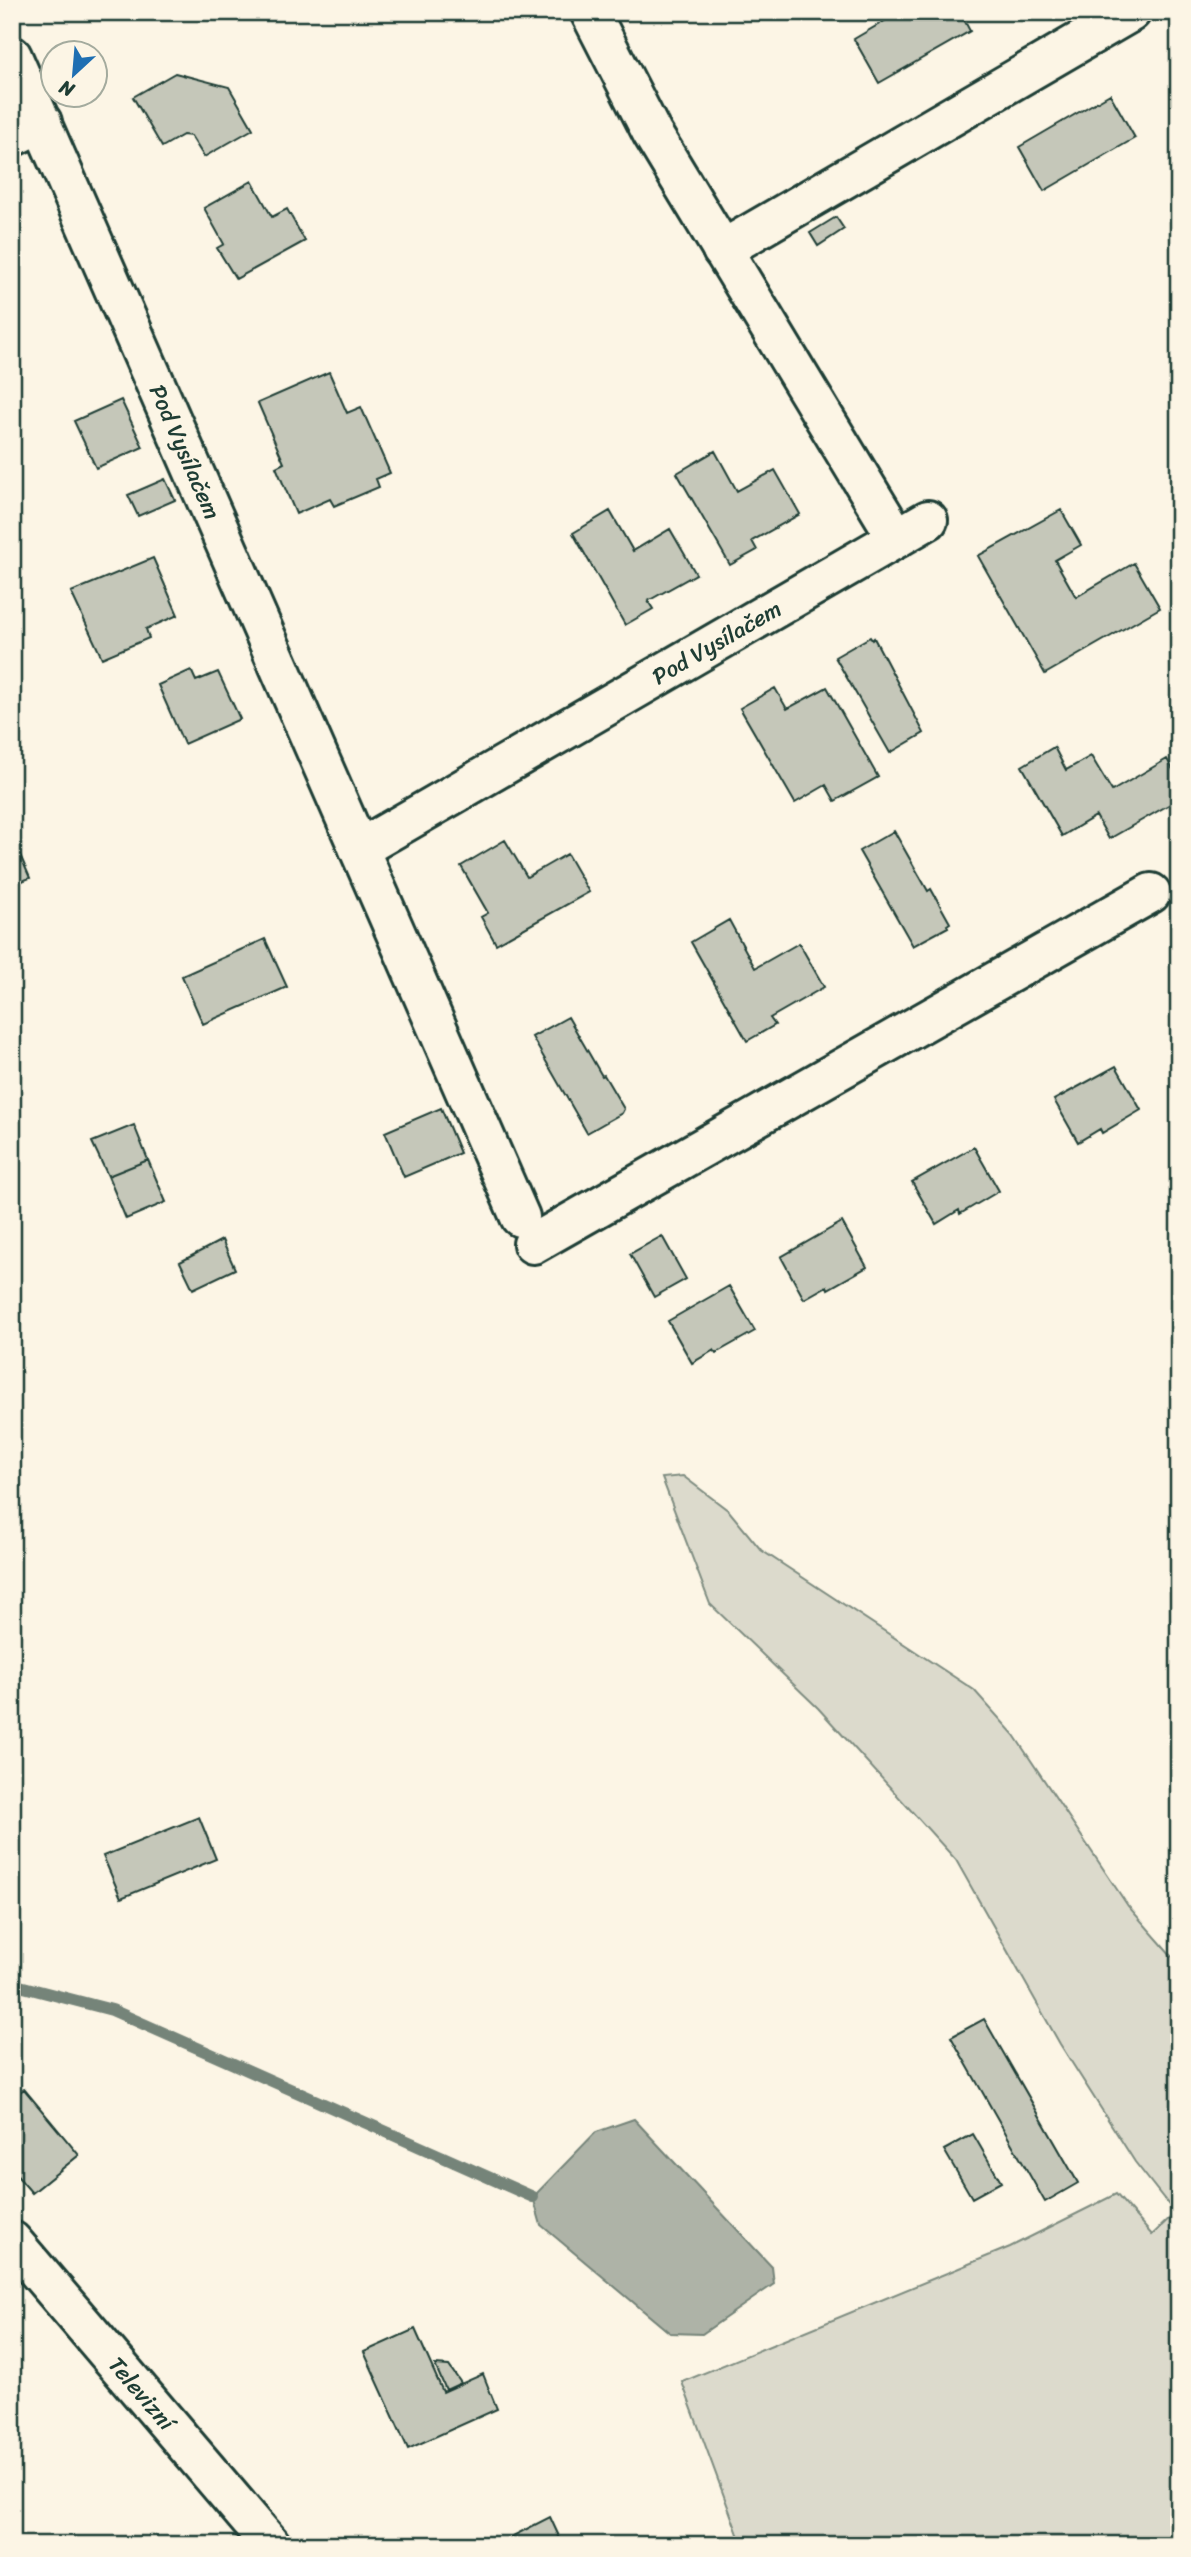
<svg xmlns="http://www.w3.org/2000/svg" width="1191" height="2557" font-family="Sriracha,sans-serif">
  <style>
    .green { fill: #dcdacc; stroke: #7e8c80; stroke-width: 2 }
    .water { fill: #aeb3a7; stroke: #758479; stroke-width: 2 }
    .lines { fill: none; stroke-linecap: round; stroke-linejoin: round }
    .stream { stroke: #758479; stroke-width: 12 }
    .building { fill: #c5c7b9; stroke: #1f3d34; stroke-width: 2 }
    .street-casing { stroke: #1f3d34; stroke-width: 44 }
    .street { stroke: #fcf5e5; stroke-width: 38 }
    .labels { text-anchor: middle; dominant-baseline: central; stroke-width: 7; stroke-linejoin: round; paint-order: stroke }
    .street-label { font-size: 23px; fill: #1f3d34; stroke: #fcf5e5 }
  </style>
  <rect width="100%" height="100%" fill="#fcf5e5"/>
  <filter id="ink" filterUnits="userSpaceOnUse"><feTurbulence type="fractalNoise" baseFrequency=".0143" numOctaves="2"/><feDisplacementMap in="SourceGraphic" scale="14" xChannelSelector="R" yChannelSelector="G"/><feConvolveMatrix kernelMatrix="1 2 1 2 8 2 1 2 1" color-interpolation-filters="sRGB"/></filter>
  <g filter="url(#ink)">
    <path class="green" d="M683 1476 729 1511 761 1550 974 1690 1014 1735 1128 1906 1179 1964V2545H742L682 2382 1010 2247 1116 2194 1152 2235 1175 2213 1135 2162 1060 2044 956 1860 818 1708 710 1604 662 1478Z"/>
    <path class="water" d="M634 2119 772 2267 774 2284 702 2334 670 2333 541 2225 533 2197 596 2132Z"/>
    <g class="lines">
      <path class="stream" d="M12 1984 112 2010 533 2197"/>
    </g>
    <path class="building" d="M900 12H960L970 31 879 83 854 39Z
      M175 73 229 87 253 129 204 157 191 136 183 135 162 147 133 97Z
      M1110 94 1135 138 1044 191 1019 147Z
      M252 181 272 217 287 209 305 241 236 279 217 248 224 244 204 208Z
      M836 217 844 229 818 246 810 233Z
      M329 372 347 413 361 407 390 473 376 479 379 487 334 506 330 499 296 514 276 467 284 463 258 403Z
      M121 400 143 447 96 468 74 421Z
      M715 451 737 491 775 470 800 514 752 541 757 550 730 565 677 473Z
      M165 479 175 500 138 516 128 495Z
      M1061 510 1081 545 1055 560 1076 597 1134 563 1160 608 1045 674 978 556Z
      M610 511 633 551 670 529 696 574 648 601 653 609 625 625 573 533Z
      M153 558 178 615 146 629 149 638 102 658 71 592Z
      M870 637 872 640 874 638 924 733 890 753 835 657Z
      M191 670 196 681 218 672 240 719 184 744 158 685Z
      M827 687 878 777 835 801 826 785 795 803 740 708 775 688 787 709Z
      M1054 747 1066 770 1091 756 1112 791 1167 759 1179 780V799L1109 839 1096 816 1062 836 1022 766Z
      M894 831 928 891 931 889 950 923 947 925 948 927 913 946 859 851Z
      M505 840 527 877 567 854 589 892 496 944 481 917 488 913 461 866Z
      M14 841 30 878 12 885V842Z
      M729 920 755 968 799 943 824 987 770 1018 775 1025 747 1041 691 942Z
      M265 939 287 987 203 1024 182 976Z
      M568 1017 602 1076 604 1075 624 1109 622 1113 587 1133 532 1037Z
      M1116 1066 1141 1110 1102 1133 1100 1129 1078 1142 1054 1100Z
      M441 1108 460 1153 404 1177 385 1132Z
      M134 1125 148 1160 108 1176 92 1142Z
      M974 1147 999 1191 960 1214 959 1210 936 1224 912 1182Z
      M148 1160 166 1202 126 1219 108 1176Z
      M842 1222 867 1267 828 1289 827 1286 804 1299 781 1257Z
      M662 1236 686 1279 654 1297 630 1254Z
      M222 1240 235 1269 193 1289 180 1262Z
      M729 1286 755 1331 716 1353 714 1350 692 1363 668 1321Z
      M199 1817 216 1859 121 1898 103 1856Z
      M984 2019 1078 2183 1045 2202 951 2037Z
      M24 2089 79 2155 32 2193 12 2170V2098Z
      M973 2134 1001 2182 972 2198 944 2150Z
      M415 2329 443 2392 483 2374 497 2409 408 2449 364 2352Z
      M435 2365 449 2366 461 2383 446 2390Z
      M550 2517 563 2545H515L511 2537Z"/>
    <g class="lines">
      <defs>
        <g id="street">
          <path d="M590 12 652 133 897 538"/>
          <path id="s1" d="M12 56 520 1217"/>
          <path d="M12 137 42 122"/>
          <path d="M722 250 1131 12"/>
          <path id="s2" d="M359 849 928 520"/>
          <path d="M533 1244 1151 893"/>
          <path id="s3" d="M12 2241 271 2545"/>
        </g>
      </defs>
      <use href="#street" class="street-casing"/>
      <use href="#street" class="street"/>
    </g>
  </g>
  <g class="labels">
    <g class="street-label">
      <text stroke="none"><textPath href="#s1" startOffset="432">Pod Vysílačem</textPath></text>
      <text stroke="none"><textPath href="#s2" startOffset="413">Pod Vysílačem</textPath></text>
      <text stroke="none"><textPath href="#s3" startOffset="200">Televizní</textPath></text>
    </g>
  </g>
  <rect width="1191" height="2557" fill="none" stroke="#fcf5e5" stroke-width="42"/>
  <rect x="21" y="21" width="1149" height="2515" fill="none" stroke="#1f3d34" stroke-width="2.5" filter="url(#ink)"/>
  <g transform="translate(74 74) rotate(206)"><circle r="33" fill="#fcf5e5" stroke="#a4ab9e" stroke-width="2"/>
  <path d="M0-5L12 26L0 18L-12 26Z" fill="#1f6fb2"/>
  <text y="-10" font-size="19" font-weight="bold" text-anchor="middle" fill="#1f3d34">N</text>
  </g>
</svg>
